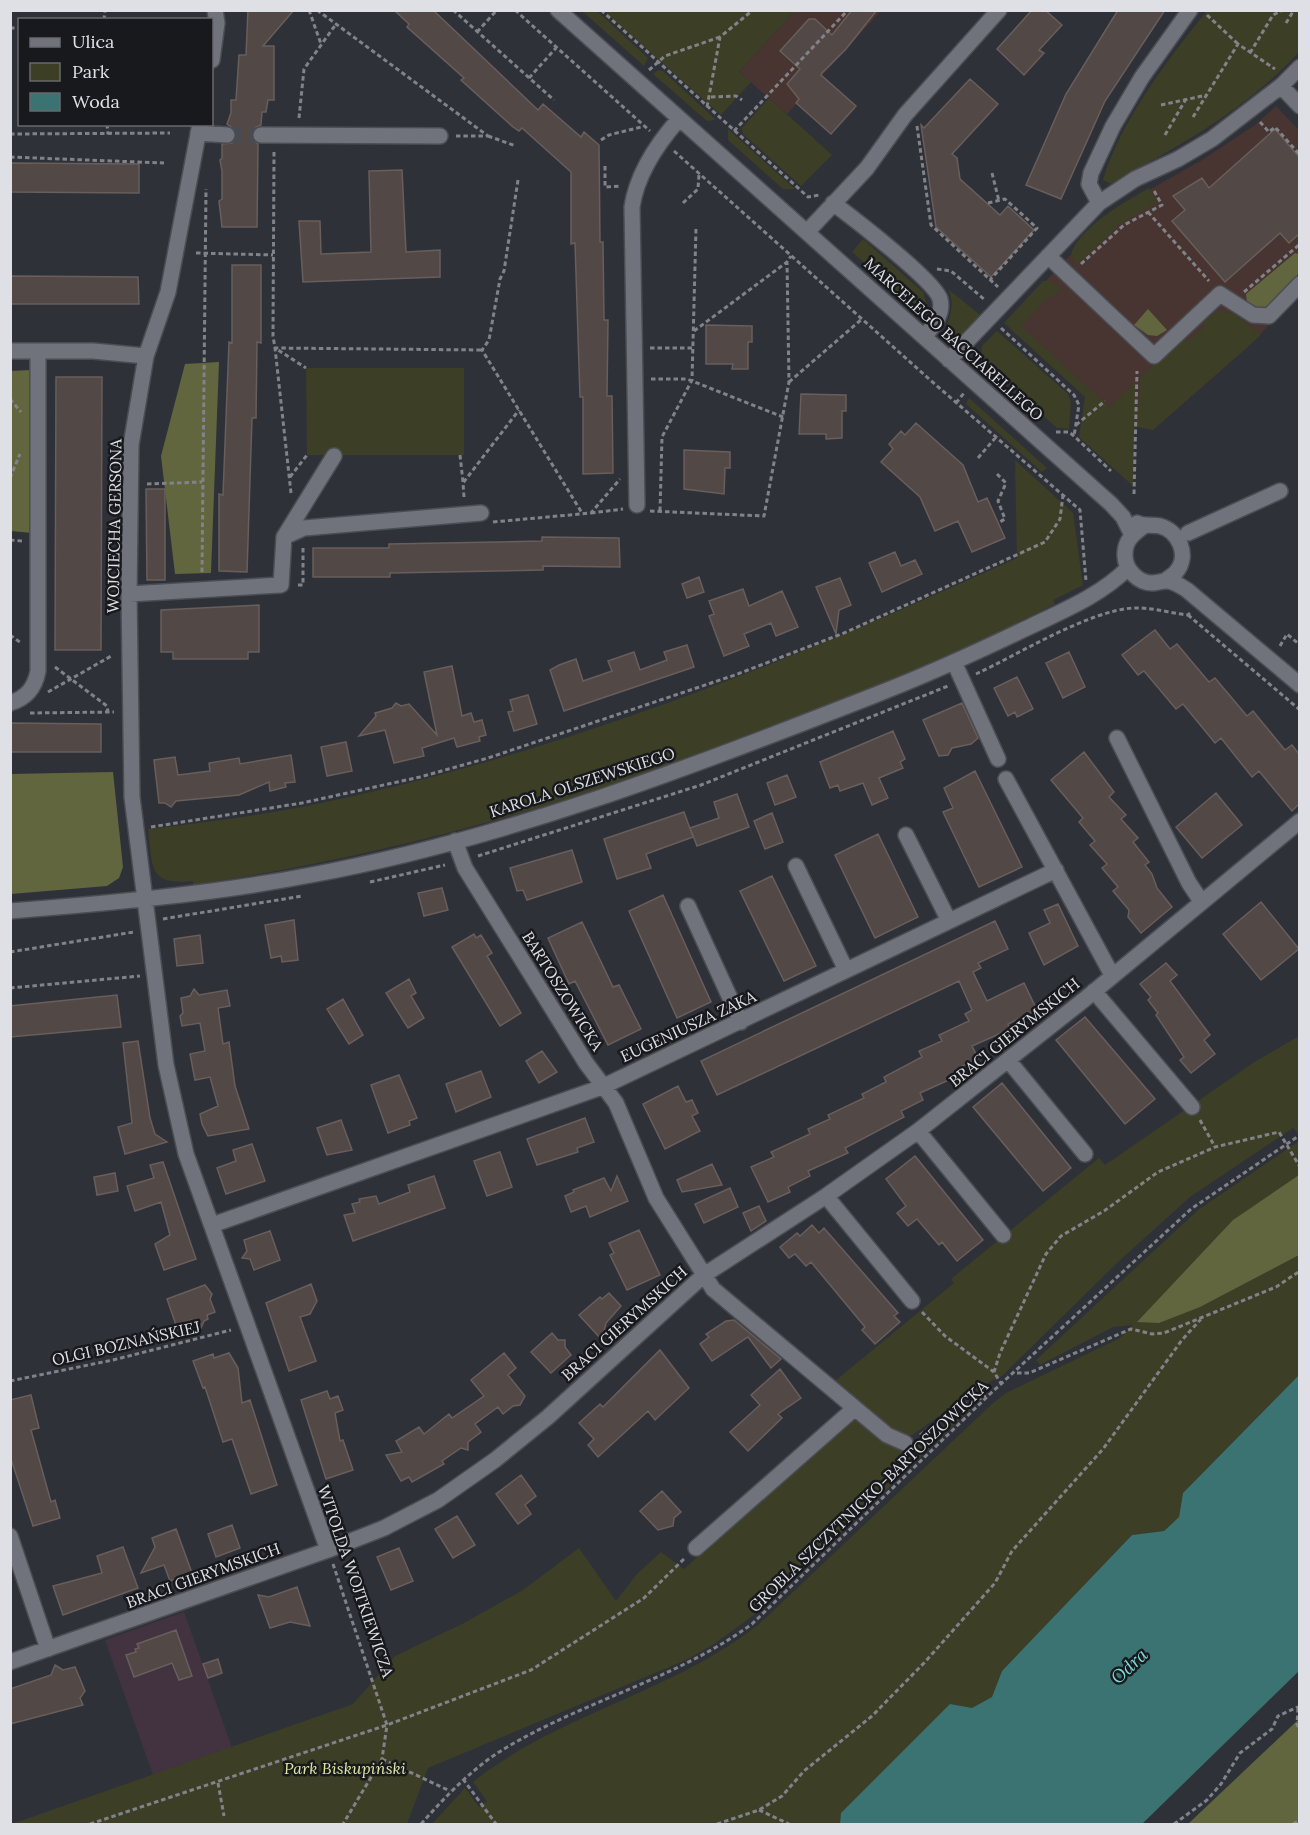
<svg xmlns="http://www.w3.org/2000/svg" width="1310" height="1835" font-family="Lora,serif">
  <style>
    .commercial { fill: #483430 }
    .education { fill: #433340 }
    .green { fill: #3c3e26 }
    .forest { fill: #62663f }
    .water { fill: #3b7272 }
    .building { fill: #524846; stroke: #685e5b; stroke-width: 1.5 }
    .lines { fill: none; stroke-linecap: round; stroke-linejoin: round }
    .minor-tunnel { stroke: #494b53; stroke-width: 15; stroke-dasharray: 15 8; stroke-linecap: butt }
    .minor-casing { stroke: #4b4d53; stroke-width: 18 }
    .path { stroke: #818389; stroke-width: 3; stroke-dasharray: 4.5 3; stroke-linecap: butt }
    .minor { stroke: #71737c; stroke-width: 15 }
    .labels { text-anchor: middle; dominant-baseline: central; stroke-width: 5; stroke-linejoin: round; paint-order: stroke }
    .street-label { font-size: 16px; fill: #dfe0e5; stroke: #18191d }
    .park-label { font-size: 16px; font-style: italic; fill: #dee6a2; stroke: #18191d }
    .water-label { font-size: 18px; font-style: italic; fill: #7fdbdb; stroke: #18191d }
  </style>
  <rect width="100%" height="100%" fill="#2f3139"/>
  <path class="commercial" d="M795 11H881L787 114 739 72Z
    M1276 106 1299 130V294L1248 347 1153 430 1127 425 1010 319 1112 211 1202 160 1255 125Z"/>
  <path class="education" d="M184 1612 232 1748 153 1775 105 1640Z"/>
  <path class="green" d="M582 11H597L648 58 644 66Z
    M604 11H795L739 72 751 82 721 115Z
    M1207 11H1299V52C1245 111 1179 145 1111 184L1103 180C1120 122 1169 57 1207 11Z
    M658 70 663 71 716 120 707 121 653 74Z
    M769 98 832 155 801 186 743 134 742 128Z
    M728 129 795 189H783L728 140Z
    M1149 188 1157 203 1117 225 1118 227 1077 265 1071 255C1076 229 1128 200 1149 188Z
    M863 239 923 292 928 308 926 312 921 313 852 252Z
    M1043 281H1051L1061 289 1053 298 1050 295 1021 326 1110 407 1136 381 1133 486 1079 437 1085 397 1004 323Z
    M948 289 980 315 960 336 952 339 947 336C945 317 958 311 948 289Z
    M1219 312 1234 313 1261 335 1153 430 1137 427 1140 377 1183 339 1187 342 1205 326 1201 321Z
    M997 331 1068 394 1071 402 1069 429 1057 428 1021 396 1017 387H1012L981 359 982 346Z
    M306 368H464V455H307Z
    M969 398 1047 468 1042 472 966 404Z
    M1015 460 1073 513 1083 585 1053 600 1055 604C990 638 923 666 855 695 642 783 422 851 193 885V881C147 886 153 866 148 829 203 823 258 816 312 805 557 755 790 662 1017 558Z
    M1299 1036V1135L1293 1128 1190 1197 1118 1262 1002 1376 987 1383 912 1435H902L894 1430 835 1381 954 1283 951 1279 1099 1158 1105 1165 1253 1063Z
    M1299 1141V1375L1183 1493 1179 1517 1164 1531 1132 1535 1002 1671 992 1697 972 1709 842 1813 840 1824H432L465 1788 479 1807 487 1801 473 1782C559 1713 672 1693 758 1625L992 1404 1006 1393 1120 1338 1133 1325 1113 1327 1040 1365 1036 1360 1198 1210Z
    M969 1408 971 1409 758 1612 714 1644 686 1660 428 1768 407 1824H12L353 1704 395 1656 464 1623 523 1590 579 1548 616 1601 637 1574 661 1552 684 1569 853 1416 905 1447 917 1443Z"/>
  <path class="forest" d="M1295 253 1299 254V271L1289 294 1284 301 1261 311 1247 303 1246 294Z
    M1148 309 1167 330 1157 336 1148 335 1134 325Z
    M219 362 211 573 175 574 161 456 185 364Z
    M31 370 32 533 11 531 10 371Z
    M113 772 123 867 119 878 107 886 11 894V774Z
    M1299 1175V1255L1200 1307 1159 1323 1137 1322 1233 1220Z
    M1299 1719V1824H1188Z"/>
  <path class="water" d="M1299 1375V1671L1142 1824H840L841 1813 950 1704 972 1708 992 1697 1002 1671 1132 1535 1164 1531 1179 1517 1183 1493Z"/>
  <path class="building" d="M248 10H294L263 46H274V100H268L266 112H262L261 125 256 127 251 134 253 140 258 144 257 227H222L219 201 222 199V171L220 160 222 158V144L232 143 237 136 235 130 227 124 231 113V100H236L239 55H246Z
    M394 10H433L538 110 543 104 581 137 584 132 599 145 600 242H603L604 320H608L607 396H612L613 473 583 474V397H580L575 243 571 244V172L522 128 519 131 513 127 461 80 464 78 407 27 409 24Z
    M852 10H877L846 49 822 73 821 75 856 106 831 134 796 103 799 99 787 84 800 69 780 51 809 19H815L832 35Z
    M1032 10H1045L1062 25 1039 50 1044 53 1024 75 997 49Z
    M1118 10H1165L1105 101 1061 199 1026 185 1066 94Z
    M970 79 998 104 952 154 957 158 960 179 1000 215 1008 206 1034 230 991 277 936 227 921 125 924 128Z
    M1275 129 1299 157V234L1289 243 1280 233 1225 282 1172 221 1185 210 1173 196 1202 178 1209 188Z
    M10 163 139 164V193L10 192Z
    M402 170 406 252 440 250V277L303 282 299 221H320L321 254 371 252 369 171Z
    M232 265H261V343L257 342 256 418H252L247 572 219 571V494L223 495 229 342 232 343Z
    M10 276 138 277 139 304H10Z
    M706 325 752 326V342H748V369H732L733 364H706Z
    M56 377H102L101 650H55Z
    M801 394 846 395V411H842V438L826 439V434H799Z
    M916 423 963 465 978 502 987 498 1005 538 972 552 958 521 935 531 920 497 881 462 893 449 889 444 901 431 905 435Z
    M684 450 730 452V468H725L724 494 684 489Z
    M146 489H165V580H147Z
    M542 537 619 538 620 567 543 566V570L390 573V577H313V548H389V544L542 541Z
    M895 552 901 566 915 560 922 574 882 592 869 563Z
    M699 577 704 592 687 598 682 584Z
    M840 578 851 605 839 610 836 634 816 587Z
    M743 589 749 606 782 591 798 627 776 636 771 623 744 634 749 646 724 656 709 616 714 614 709 601Z
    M259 605V652H248V659H173V652H161V610Z
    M1155 630 1170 649 1177 644 1209 682 1215 678 1247 716 1253 711 1285 750 1292 745 1299 754V804L1292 811 1259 771 1252 777 1221 738 1215 743 1183 704 1176 709 1144 671 1138 675 1122 655Z
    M687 645 694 667 564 711 550 670 559 665 576 659 583 681 612 671 608 661 634 652 640 670 667 660 664 652Z
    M1069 652 1085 687 1063 698 1046 663Z
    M452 666 462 716 471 713 474 722 482 720 486 735 479 737 480 741 457 747 454 738 422 748 424 756 394 763 385 730 359 736 376 716 375 713 392 708 396 703 401 706 409 704 437 735 424 672Z
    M1017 677 1033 709 1017 717 1015 712 1008 716 994 688Z
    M528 695 537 724 514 731 508 712 513 711 510 700Z
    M962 703 978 738 971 744 952 748 948 755 939 756 923 720Z
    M10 723 101 724V752H10Z
    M893 731 905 759 900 762 903 768 879 778 888 798 872 805 863 783 840 791 838 785 830 788 820 762Z
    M346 742 352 771 327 776 321 747Z
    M1084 752 1114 792 1109 797 1126 815 1121 819 1138 838 1133 842 1149 862 1145 865 1152 874 1157 888 1172 907 1141 933 1128 917 1129 910 1113 891 1118 887 1102 868 1107 864 1090 845 1095 841 1079 822 1083 818 1051 780Z
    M291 755 295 782 285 783 286 787 270 791 269 782 239 795 176 801 171 807 165 803H159L154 760 175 757 178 775 210 771 209 763 239 758 240 764Z
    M975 771 1022 867 979 887 943 812 953 808 944 788Z
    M787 775 796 797 775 805 767 783Z
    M1216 793 1242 825 1202 858 1176 827Z
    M737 794 749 827 697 846 690 828 719 818 714 802Z
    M684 812 693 837 646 854 651 868 617 879 604 839Z
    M772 813 783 842 765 849 754 821Z
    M878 834 918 917 875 938 835 855Z
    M572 850 582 882 527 900 523 890 517 891 510 868Z
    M772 876 816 966 784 981 740 891Z
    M442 888 448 910 424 916 418 893Z
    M663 895 711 1002 677 1018 629 911Z
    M1261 902 1299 949 1261 980 1223 934Z
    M1058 904 1078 946 1044 965 1029 933 1050 923 1044 910Z
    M294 920 298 960 282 962 281 956 271 958 265 925Z
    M995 921 1008 949 978 963 981 968 973 972 987 1001 1024 983 1037 1010 1008 1024 1010 1029 972 1046 978 1058 955 1070 958 1076 920 1093 923 1100 901 1111 904 1117 845 1148 848 1153 808 1171 810 1176 788 1187 790 1192 768 1202 751 1167 774 1157 771 1152 810 1134 808 1129 830 1119 828 1115 864 1098 862 1094 886 1082 884 1077 922 1057 919 1051 942 1041 939 1035 969 1021 965 1014 972 1010 959 981 717 1095 701 1061Z
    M582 922 613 987 619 985 641 1029 608 1045 575 981 569 984 548 938Z
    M474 934 476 938 481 935 492 953 487 956 521 1013 500 1026 452 947Z
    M200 935 203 963 177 966 174 939Z
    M1166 963 1177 975 1170 981 1210 1035 1204 1040 1215 1054 1191 1073 1180 1060 1184 1057 1156 1015 1158 1013 1148 1000 1151 997 1140 984Z
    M409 979 416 993 411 996 424 1018 408 1028 386 993Z
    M194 989 199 995 227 990 230 1006 218 1008 223 1044 229 1042 235 1086 249 1129 208 1136 202 1124 200 1114 218 1106 210 1077 195 1080 190 1054 205 1051 200 1023 182 1026 180 1016 183 1013 181 998 190 996Z
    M117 995 121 1027 10 1037V1006Z
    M343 999 363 1035 349 1044 327 1009Z
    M1085 1017 1155 1099 1125 1124 1056 1040Z
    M138 1041 150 1118 155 1134 167 1142 125 1154 118 1127 132 1123 123 1043Z
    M542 1051 557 1072 539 1083 526 1061Z
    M481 1071 491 1097 456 1112 446 1084Z
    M399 1075 417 1118 409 1121 410 1125 388 1133 371 1085Z
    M1002 1083 1071 1168 1043 1191 973 1107Z
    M678 1086 686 1102 692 1100 698 1113 692 1116 700 1131 665 1149 643 1104Z
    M585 1118 594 1142 577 1148 578 1152 537 1165 527 1139Z
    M341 1120 352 1150 327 1155 317 1128Z
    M252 1144 265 1181 226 1194 217 1168 236 1161 233 1150Z
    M500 1152 512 1187 487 1196 474 1161Z
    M915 1156 983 1240 957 1261 942 1242 939 1245 917 1219 908 1226 897 1213 906 1206 886 1179Z
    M163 1162 196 1259 164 1270 155 1244 170 1235 161 1202 135 1211 127 1186 154 1178 150 1165Z
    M712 1164 722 1185 682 1192 677 1180Z
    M115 1173 118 1191 97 1195 94 1177Z
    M434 1176 445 1208 353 1241 344 1215 355 1213 352 1204 360 1202 359 1199 376 1196 379 1204 410 1192 408 1185Z
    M617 1176 628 1201 590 1217 586 1206 571 1212 565 1196 574 1192 573 1190 604 1178 611 1191Z
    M730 1188 738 1207 704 1223 695 1204Z
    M759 1206 766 1221 751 1231 743 1213Z
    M812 1225 819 1233 824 1228 898 1313 894 1316 900 1322 875 1344 862 1330 865 1327 811 1262 806 1266 795 1254 789 1258 780 1247 797 1233 800 1236Z
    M639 1230 660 1275 627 1290 610 1255 614 1253 609 1243Z
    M270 1231 280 1260 254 1270 250 1259 242 1258 247 1251 244 1240Z
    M311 1284 317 1301 310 1314 300 1317 316 1361 289 1371 266 1303Z
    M205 1285 212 1294 210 1299 215 1312 207 1315 208 1319 204 1321 201 1328 191 1320 176 1325 167 1299Z
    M609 1293 621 1306 606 1323 602 1340 579 1315 600 1297 602 1299Z
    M734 1320 781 1359 771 1368 748 1337 712 1361 700 1344 709 1337 706 1334 726 1321Z
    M552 1333 558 1340H565V1347L571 1355 551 1373 531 1352Z
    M660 1350 689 1388 655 1420 648 1411 598 1457 588 1445 594 1439 579 1423 600 1404 603 1407Z
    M229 1353 238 1368 242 1403 250 1400 277 1485 251 1494 232 1439 223 1442 205 1387 203 1388 193 1361 213 1354 214 1358Z
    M504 1353 516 1368 508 1375 525 1396 520 1405 513 1406 503 1414 498 1407 475 1424 481 1432 468 1442V1450L461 1448 442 1461 444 1464 412 1482 409 1477 401 1481 386 1455 402 1452 396 1441 419 1427 424 1434 449 1414 452 1418 484 1396 471 1380Z
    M780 1369 801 1398 778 1414 782 1418 748 1451 730 1432 760 1405 751 1395Z
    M327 1391 330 1399 338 1396 343 1410 335 1413 340 1441 343 1440 353 1470 326 1479 301 1400Z
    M31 1395 39 1428 31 1430 51 1502 55 1500 60 1518 33 1526 10 1456V1400Z
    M521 1475 536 1496 525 1505 531 1514 518 1524 496 1494Z
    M662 1491 681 1512 674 1518 673 1526 658 1530 640 1511Z
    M457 1516 475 1545 453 1558 435 1529Z
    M232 1525 240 1548 216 1557 208 1534Z
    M176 1529 192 1573 170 1581 164 1565 141 1573 155 1547 152 1538Z
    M123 1547 138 1588 63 1615 53 1586 102 1573 97 1556Z
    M399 1548 413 1581 391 1590 377 1557Z
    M297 1587 310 1626 290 1622 270 1628 258 1595 269 1597Z
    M176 1630 192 1676 179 1680 172 1663 134 1677 126 1655 136 1652 135 1649 139 1648 137 1644Z
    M218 1659 222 1673 208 1678 203 1664Z
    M55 1665 63 1670 75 1667 85 1691 80 1698 83 1705 10 1724V1689L51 1675Z"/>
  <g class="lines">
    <path class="minor-tunnel" d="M227 135H261"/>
    <defs>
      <path id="minor" d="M558 10 1111 504 1123 517 1132 535
        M212 60 217 23 215 10
        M1281 86 1300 106
        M200 124 168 292 146 356 131 445 129 594 132 797 166 1065 186 1154 328 1550
        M198 133 227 135
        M261 135 440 136
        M833 203C853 218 935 281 940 299 944 314 933 326 925 336
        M1099 203 1089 184 1091 173 1113 126 1142 77 1190 10
        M807 232 867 168 905 115 999 10
        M1048 256 1154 356 1220 294 1253 315 1269 316 1300 284
        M10 351H93L146 356
        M949 360 1099 203 1135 179 1178 159 1212 139 1281 86 1300 67
        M637 505 632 207C637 173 657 144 679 119
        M1137 523C1145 527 1152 524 1160 526 1179 531 1190 556 1176 572 1174 575 1168 578 1165 581
        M1144 526C1133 534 1124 541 1125 556 1125 569 1138 583 1152 583 1157 583 1161 581 1166 581 1174 581 1180 586 1187 590L1300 685
        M1188 533 1280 491
        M284 537 334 456
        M129 594 281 585 284 537 304 528 481 513
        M954 662 998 759
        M10 703C27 698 35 687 38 671V351
        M1117 738 1189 883 1201 901
        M1006 779 1112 975
        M906 835 949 921
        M455 841 465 868 586 1063 616 1103 656 1198 713 1289 887 1435 905 1443
        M796 866 846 970
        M688 906 741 1022
        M10 911C111 903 212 894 311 875 505 839 692 767 875 695 927 675 977 652 1027 628 1062 611 1100 596 1128 568
        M1094 991 1192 1107
        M1008 1060 1085 1154
        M918 1131 1003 1235
        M826 1196 912 1301
        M212 1225 602 1087 1056 870
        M10 1536 48 1649
        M696 1548 855 1408
        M10 1662 328 1550 384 1528 438 1500 495 1460 548 1417 704 1275 826 1196 918 1131 1085 999 1300 821"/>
    </defs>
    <use href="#minor" class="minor-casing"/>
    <path class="path" d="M309 10 321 44
      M317 10 488 136H456
      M453 10 554 100
      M515 10 650 131
      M601 10 808 197 819 195
      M1207 15 1238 44
      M104 20 105 10
      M1286 23 1294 10
      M10 28H20
      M477 32 497 10
      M1250 53 1273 15 1283 10
      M649 70 665 56 720 37
      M529 78 556 48
      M711 97 736 96 742 100
      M1161 105 1207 95
      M707 107 720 37 753 10
      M1193 117 1238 44 1275 69
      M299 118 304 69 336 24
      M1260 122 1269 132 1275 127 1300 155
      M107 124 108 134
      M917 126 931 225 998 287
      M734 131 848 10
      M10 134 170 133
      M1165 135 1186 99
      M488 136 516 146
      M601 140 609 135 645 126
      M674 151 929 379 1080 510 1086 581
      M274 152 273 336 275 348 482 350
      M10 157 164 163
      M605 166V187L621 186
      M992 173 999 201
      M518 180 504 271 500 279 489 340 482 350 582 513
      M683 203 698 189 699 174
      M988 203 1005 199 1037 228 990 280
      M1148 212 1209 281
      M196 253 273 255
      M1081 264 1124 225 1162 205 1153 189
      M937 269 951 271 985 300
      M1244 292 1300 244
      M1001 328 1074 395 1079 405 1074 436
      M694 331 787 262 791 256
      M650 348H693
      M651 379H687L783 417
      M789 382 862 319
      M10 399 21 412
      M956 403 964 393
      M1076 425 1105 401
      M1056 432H1069L1074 436 1111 471
      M460 455 463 482
      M978 458 996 437
      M997 474 1006 483 998 501 1005 519 998 523
      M290 477 307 455
      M10 478 20 454
      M147 484 202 482
      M291 493 275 348 306 368
      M1134 494 1137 371
      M464 497 463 483 519 410
      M650 511 764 516 789 382 787 262
      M660 511 662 437 692 380 696 228
      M591 513 623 509
      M493 522 591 513 620 479
      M10 540 22 541
      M202 572 206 189
      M298 585H303V548
      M1188 615 1300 710
      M10 635 21 643
      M1280 646 1287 634 1300 645
      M55 667 107 706 108 712
      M976 674C1019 654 1088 611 1133 608 1150 607 1170 613 1188 615L1191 612
      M48 692 113 655
      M30 713 114 712
      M151 827 302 803 420 777 488 758 735 675 844 633 1045 542 1060 519 1063 495
      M478 856 701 785 948 686
      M370 882 445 865
      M163 919 302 896
      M10 952 134 932
      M10 988 140 976
      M1200 1120 1215 1147
      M922 1312 945 1336 994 1372
      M1017 1373H1029L1131 1329 1152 1334 1164 1333 1276 1287 1300 1271
      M10 1381 113 1360 231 1330
      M1002 1385 994 1372 1000 1353 1046 1254 1061 1236 1104 1211 1158 1172 1215 1147 1279 1132 1300 1167
      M920 1435 962 1406 986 1396
      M333 1564 387 1725 382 1759 343 1824
      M1298 1708 1297 1725 1300 1728
      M382 1759 450 1791
      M463 1779 496 1824
      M218 1783 224 1816
      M759 1810 789 1824
      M90 1824 387 1725 531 1670 644 1598 685 1558
      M421 1824C447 1795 474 1766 509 1746 589 1699 676 1679 752 1624L990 1394 1191 1209 1300 1135
      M717 1824 759 1810 782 1796 804 1771 872 1716 925 1662 995 1583 1012 1551 1103 1449 1182 1340 1201 1319
      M1174 1824 1207 1800 1221 1784 1240 1753 1272 1729 1278 1716 1300 1706
      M1293 1824 1300 1820"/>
    <use href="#minor" class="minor"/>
  </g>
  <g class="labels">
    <g class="street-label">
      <text transform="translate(954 339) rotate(42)">MARCELEGO BACCIARELLEGO</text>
      <text transform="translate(114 526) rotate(-89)">WOJCIECHA GERSONA</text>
      <text transform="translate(582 782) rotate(-18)">KAROLA OLSZEWSKIEGO</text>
      <text transform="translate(563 991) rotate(58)">BARTOSZOWICKA</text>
      <text transform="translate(688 1026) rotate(-25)">EUGENIUSZA ZAKA</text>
      <text transform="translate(1014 1032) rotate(-39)">BRACI GIERYMSKICH</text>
      <text transform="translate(624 1323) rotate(-42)">BRACI GIERYMSKICH</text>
      <text transform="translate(126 1343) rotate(-13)">OLGI BOZNAŃSKIEJ</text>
      <text transform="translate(868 1496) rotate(-44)">GROBLA SZCZYTNICKO-BARTOSZOWICKA</text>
      <text transform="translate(203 1575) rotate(-20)">BRACI GIERYMSKICH</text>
      <text transform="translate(356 1581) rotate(71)">WITOLDA WOJTKIEWICZA</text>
    </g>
    <g class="park-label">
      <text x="345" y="1768">Park Biskupiński</text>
    </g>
    <g class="water-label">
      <text transform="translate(1129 1666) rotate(-43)">Odra</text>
    </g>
  </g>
  <rect width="1310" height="1835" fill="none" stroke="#dfe0e5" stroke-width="24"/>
  <rect x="18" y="18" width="195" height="108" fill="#18191d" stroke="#68696d" stroke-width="1.5"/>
  <rect x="30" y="38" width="30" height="9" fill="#71737c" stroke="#68696d" stroke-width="1.5"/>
  <text x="72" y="48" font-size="18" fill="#dfe0e5">Ulica</text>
  <rect x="30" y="63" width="30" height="18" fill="#3c3e26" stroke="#68696d" stroke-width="1.5"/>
  <text x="72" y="78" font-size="18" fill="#dfe0e5">Park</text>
  <rect x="30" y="93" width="30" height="18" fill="#3b7272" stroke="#68696d" stroke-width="1.5"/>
  <text x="72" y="108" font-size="18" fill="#dfe0e5">Woda</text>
</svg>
